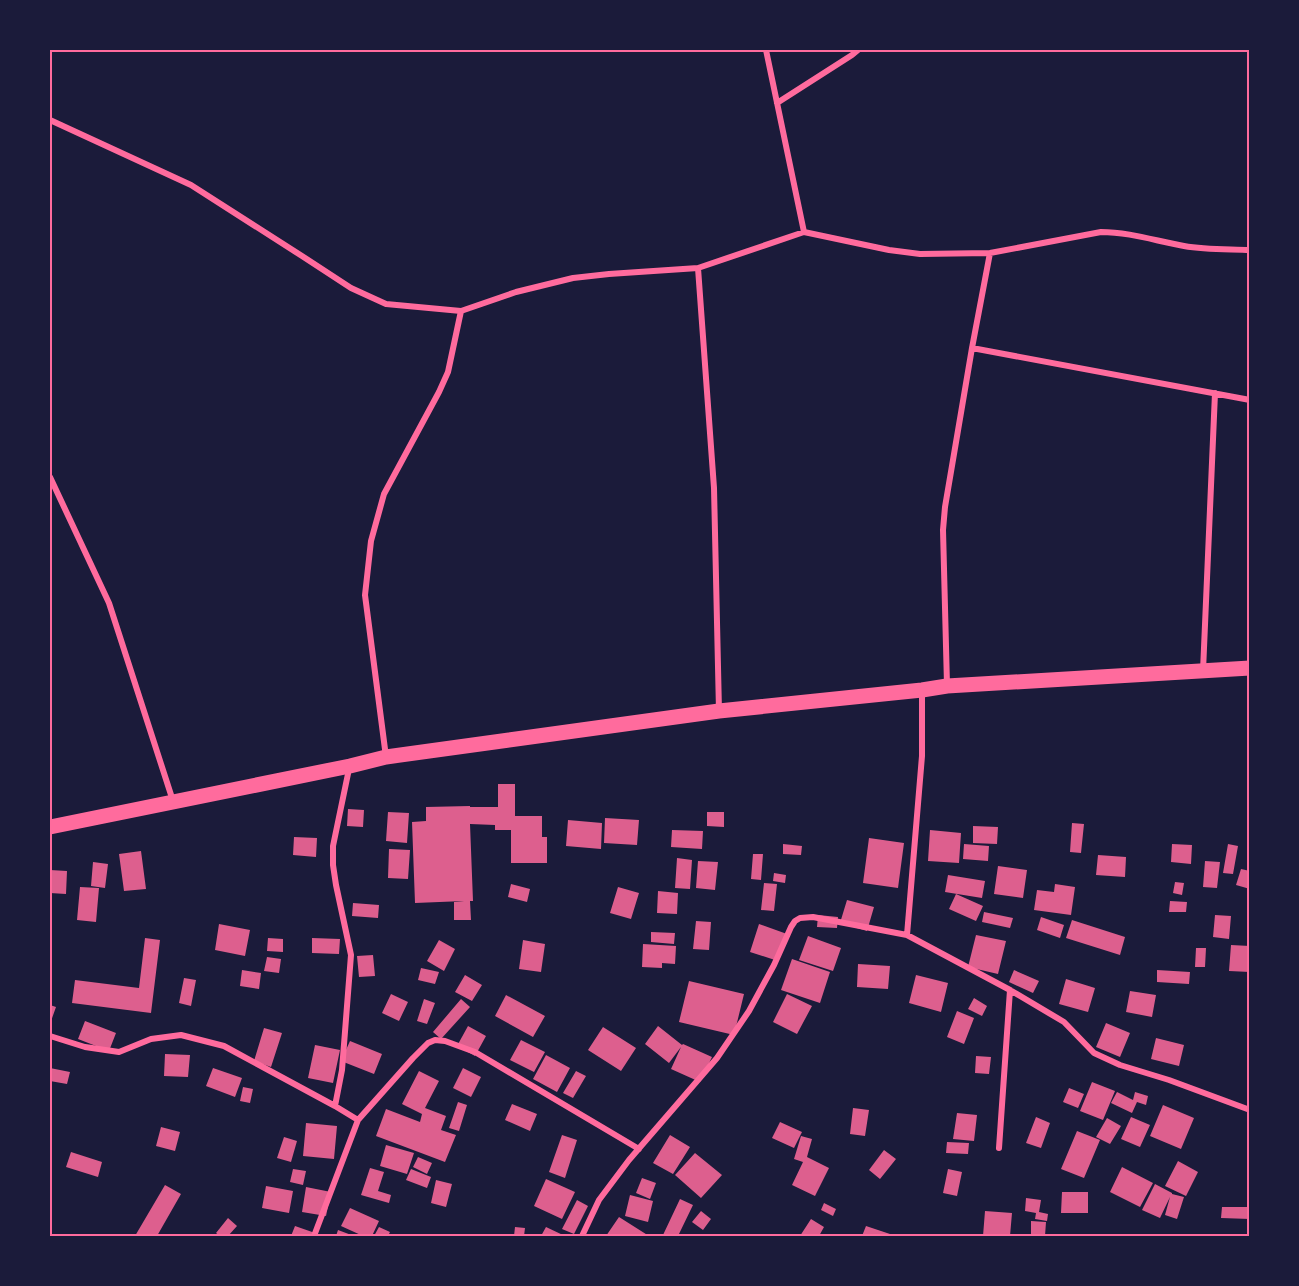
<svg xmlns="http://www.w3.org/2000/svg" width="1299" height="1286" font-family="Lato,sans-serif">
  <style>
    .building { fill: #dd5f8e }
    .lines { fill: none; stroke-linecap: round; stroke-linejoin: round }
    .minor { stroke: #ff6b9d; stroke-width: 6 }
    .primary { stroke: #ff6b9d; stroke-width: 15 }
    .neatline { fill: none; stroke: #ff6b9d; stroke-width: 2 }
  </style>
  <rect width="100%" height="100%" fill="#1b1b3a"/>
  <path class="building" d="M498 784H515V816H542V837H547V863H511V830H495V825L470 824 473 901H470L471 920H454V902L464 901 415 903 412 822 426 821V807L470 806V807H498Z
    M348 809 364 810 363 827 347 826Z
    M388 812 409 813 407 843 386 841Z
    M707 812H724V827L707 826Z
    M605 818 639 820 637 845 604 843Z
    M568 820 602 823 601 849 566 846Z
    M1072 823 1084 824 1081 853 1070 852Z
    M973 826 998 827 997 844 973 843Z
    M672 830 703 831 702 849 671 847Z
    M930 830 961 833 959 863 928 861Z
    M294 837 317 838 316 857 293 855Z
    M869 838 904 843 898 888 863 883Z
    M783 844 802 846 801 855 783 854Z
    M964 844 989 846 988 861 963 859Z
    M1172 844 1192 845 1191 864 1171 862Z
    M1228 844 1238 846 1233 874 1223 873Z
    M389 849 410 850 408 879 388 878Z
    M141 851 146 889 124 891 119 854Z
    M753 854H763L761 880 751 879Z
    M1098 855 1126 857 1125 877 1096 875Z
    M677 858 692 860 690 889 675 888Z
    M698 861 718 862 715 890 696 888Z
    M1205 861 1220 862 1217 888 1203 887Z
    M93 862 108 864 105 888 91 886Z
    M998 866 1027 870 1023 898 994 894Z
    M1241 869 1250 871V889L1236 885Z
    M50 870 67 871 66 894 50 893Z
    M774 873 786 875 785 883 773 881Z
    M948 875 985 881 982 898 945 892Z
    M1175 882 1184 883 1182 895 1173 893Z
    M764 883 777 884 774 911 761 910Z
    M511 884 530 889 527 902 508 897Z
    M1055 884 1075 887 1071 915 1034 910 1037 890 1054 892Z
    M80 887 99 888 96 922 77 920Z
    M618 887 639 893 631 919 610 913Z
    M658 891 678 893 677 914 657 913Z
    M956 894 983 906 976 921 949 909Z
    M847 900 874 907 867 931 840 923Z
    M1170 901 1187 902 1186 912H1169Z
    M353 903 379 905 378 918 352 916Z
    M984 912 1013 918 1010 928 982 922Z
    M818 915 838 917 837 928 817 927Z
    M1215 915 1231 916 1229 939 1213 937Z
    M1041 917 1064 925 1060 938 1037 930Z
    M1072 920 1125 937 1120 955 1066 938Z
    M696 921 711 922 709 950 693 949Z
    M219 924 250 930 245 956 215 950Z
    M759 924 787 934 778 961 750 952Z
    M651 932 675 933 674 944 651 942Z
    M976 935 1006 941 998 974 968 967Z
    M808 936 841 948 833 971 799 960Z
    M145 938 160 940 151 1013 72 1003 75 980 139 988Z
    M268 938 283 939V952L267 951Z
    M312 938 340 939 339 954 312 953Z
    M439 940 455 949 444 971 427 961Z
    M523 940 545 944 541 972 519 969Z
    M643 944 676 946 675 964 662 963V968L642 967Z
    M1231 945 1250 946V972L1229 971Z
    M1196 948H1206L1205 967H1195Z
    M373 955 375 976 359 977 357 956Z
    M267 957 281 959 279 973 264 971Z
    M792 959 830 972 820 1003 781 990Z
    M858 964 890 966 888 989 857 987Z
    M421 968 439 972 435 984 418 980Z
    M242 970 261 973 259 989 240 986Z
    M1014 970 1039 981 1033 993 1009 982Z
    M1157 970 1190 972 1189 984 1157 982Z
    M465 975 482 985 472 1001 455 992Z
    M916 975 948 983 941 1012 909 1003Z
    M184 978 196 980 191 1006 179 1003Z
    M1066 979 1095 988 1088 1012 1059 1004Z
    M689 981 744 994 734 1035 679 1022Z
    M1130 991 1156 995 1152 1017 1126 1012Z
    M391 994 408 1002 399 1021 382 1013Z
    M787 994 812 1006 797 1034 773 1022Z
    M506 995 545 1016 533 1037 495 1016Z
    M974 998 987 1006 982 1016 968 1009Z
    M424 999 435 1003 427 1024 417 1021Z
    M461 999 470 1007 441 1039 433 1032Z
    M50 1005 56 1007 50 1024Z
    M957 1011 974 1018 964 1044 947 1037Z
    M85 1021 116 1033 109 1051 78 1039Z
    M1106 1023 1130 1033 1120 1057 1096 1047Z
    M468 1026 486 1036 475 1056 457 1046Z
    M658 1026 682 1045 683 1044 712 1057 700 1082 671 1069 681 1047 669 1063 645 1044Z
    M603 1027 636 1048 621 1071 588 1050Z
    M264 1028 282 1033 271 1067 254 1061Z
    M1156 1038 1184 1045 1179 1066 1151 1059Z
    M521 1040 545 1052 534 1072 510 1060Z
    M350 1041 382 1054 374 1074 341 1061Z
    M315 1045 340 1050 333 1083 308 1078Z
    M165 1054 190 1055 188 1077 164 1076Z
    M546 1055 570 1068 557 1092 533 1079Z
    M976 1056 991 1057 989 1074 975 1073Z
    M50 1068 70 1072 67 1084 50 1081Z
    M213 1068 242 1078 235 1097 206 1086Z
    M463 1068 481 1077 471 1097 453 1088Z
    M419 1071 439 1081 425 1108 446 1116 441 1130 456 1135 445 1162 376 1136 386 1109 420 1122 422 1114 402 1104Z
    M576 1071 586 1076 573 1098 563 1093Z
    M1092 1082 1115 1091 1103 1120 1080 1111Z
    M243 1087 253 1089 250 1103 240 1101Z
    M1069 1088 1084 1094 1078 1108 1063 1102Z
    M1117 1092 1133 1100 1135 1092 1148 1096 1146 1105 1137 1102 1132 1113 1111 1103Z
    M458 1102 467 1105 459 1131 449 1128Z
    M512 1104 537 1114 530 1131 505 1120Z
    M1163 1105 1194 1118 1181 1149 1150 1136Z
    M853 1108 869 1110 865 1136 850 1134Z
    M957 1113 977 1115 974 1141 953 1139Z
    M1036 1117 1050 1123 1041 1148 1026 1143Z
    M1131 1117 1150 1125 1140 1147 1121 1139Z
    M1107 1118 1121 1126 1110 1144 1096 1137Z
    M780 1122 802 1132 794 1148 772 1138Z
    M306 1123 337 1126 334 1159 303 1156Z
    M161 1127 180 1132 175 1151 156 1146Z
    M1077 1131 1100 1140 1084 1178 1061 1169Z
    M562 1135 577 1140 565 1178 549 1172Z
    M670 1135 690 1147 673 1174 653 1163Z
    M801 1136 812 1139 807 1157 829 1168 815 1196 792 1185 803 1162 794 1159Z
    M284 1137 297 1141 291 1162 277 1158Z
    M947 1142 969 1143 968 1154 946 1153Z
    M386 1145 414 1153 407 1174 380 1166Z
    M884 1150 896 1159 880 1179 869 1170Z
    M71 1152 102 1162 98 1177 66 1167Z
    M695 1153 722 1175 701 1198 675 1175Z
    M418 1157 432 1163 427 1174 413 1167Z
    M1178 1161 1198 1172 1186 1196 1165 1186Z
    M1122 1167 1153 1183 1140 1207 1110 1192Z
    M370 1168 384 1172 378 1191 391 1195 389 1203 361 1195Z
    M293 1169 306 1171 303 1185 290 1182Z
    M411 1169 431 1177 427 1188 406 1180Z
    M948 1169 962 1172 957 1196 943 1193Z
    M642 1178 656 1183 650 1199 636 1193Z
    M546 1179 575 1192 562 1219 534 1206Z
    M436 1180 452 1184 446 1207 431 1203Z
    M1155 1184 1172 1193V1194L1184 1197 1177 1219 1165 1215 1170 1197 1160 1218 1142 1210Z
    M165 1185 181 1194 157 1236H135Z
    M266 1186 293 1191 289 1213 262 1208Z
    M306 1187 331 1192 326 1216 302 1212Z
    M1062 1192H1088V1213H1061Z
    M630 1195 653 1201 648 1222 625 1216Z
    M1026 1198 1041 1200 1039 1212 1048 1214 1047 1221 1035 1219 1036 1213 1025 1211Z
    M680 1199 693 1205 678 1236H667L663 1235Z
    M577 1200 588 1206 574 1234 562 1229Z
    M824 1203 836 1209 833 1216 821 1210Z
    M1222 1207H1250V1219L1221 1218Z
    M350 1208 379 1221 372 1236H363L341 1226Z
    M701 1211 711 1219 703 1230 692 1222Z
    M985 1211 1012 1213 1010 1236H983Z
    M619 1217 649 1236H606Z
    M228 1218 237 1226 228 1236H220L216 1233Z
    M811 1219 824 1227 819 1236H800Z
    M1031 1221 1046 1222 1045 1236H1031Z
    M295 1226 315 1233 313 1236H291Z
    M866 1226 896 1236H862Z
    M379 1227 390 1232 388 1236H374Z
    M515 1227 525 1228 524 1236H514Z
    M546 1227 565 1236H541Z
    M338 1230 354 1236H336Z"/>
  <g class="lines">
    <path class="minor" d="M766 50 804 232
      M777 103 852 55 858 50
      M50 120 191 185 302 256 351 288 386 304 461 311 516 292 573 278 609 274 698 268 804 232 889 250 920 254 990 253 1101 232C1129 232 1156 241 1184 246 1206 250 1228 249 1250 250
      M698 268 714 488 719 711
      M972 348 1250 400
      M50 477 109 603 173 801
      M1203 671 1215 393
      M947 685 943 530 945 507 972 348 990 253
      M922 690V756L907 935 1010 990 1064 1022 1094 1053 1120 1065 1169 1080 1250 1110
      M386 757 365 595 371 541 384 494 439 392 448 372 461 311
      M50 1036 85 1047 119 1052 151 1039 181 1035 224 1046 335 1106 358 1120 413 1058 428 1043 435 1040 445 1041 475 1052 639 1149
      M335 1106 342 1070 351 955 336 885 333 865V846L349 769
      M999 1148 1010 990
      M314 1236 358 1120
      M582 1236 599 1200 629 1160 717 1058 749 1011 774 965 791 927 795 921 800 918 813 917 907 935"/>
    <path class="primary" d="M50 827 350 766 386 757 719 711 922 690 947 686 1250 668"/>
  </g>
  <rect width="1299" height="1286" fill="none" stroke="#1b1b3a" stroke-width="102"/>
  <rect x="51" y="51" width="1197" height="1184" class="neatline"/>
</svg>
